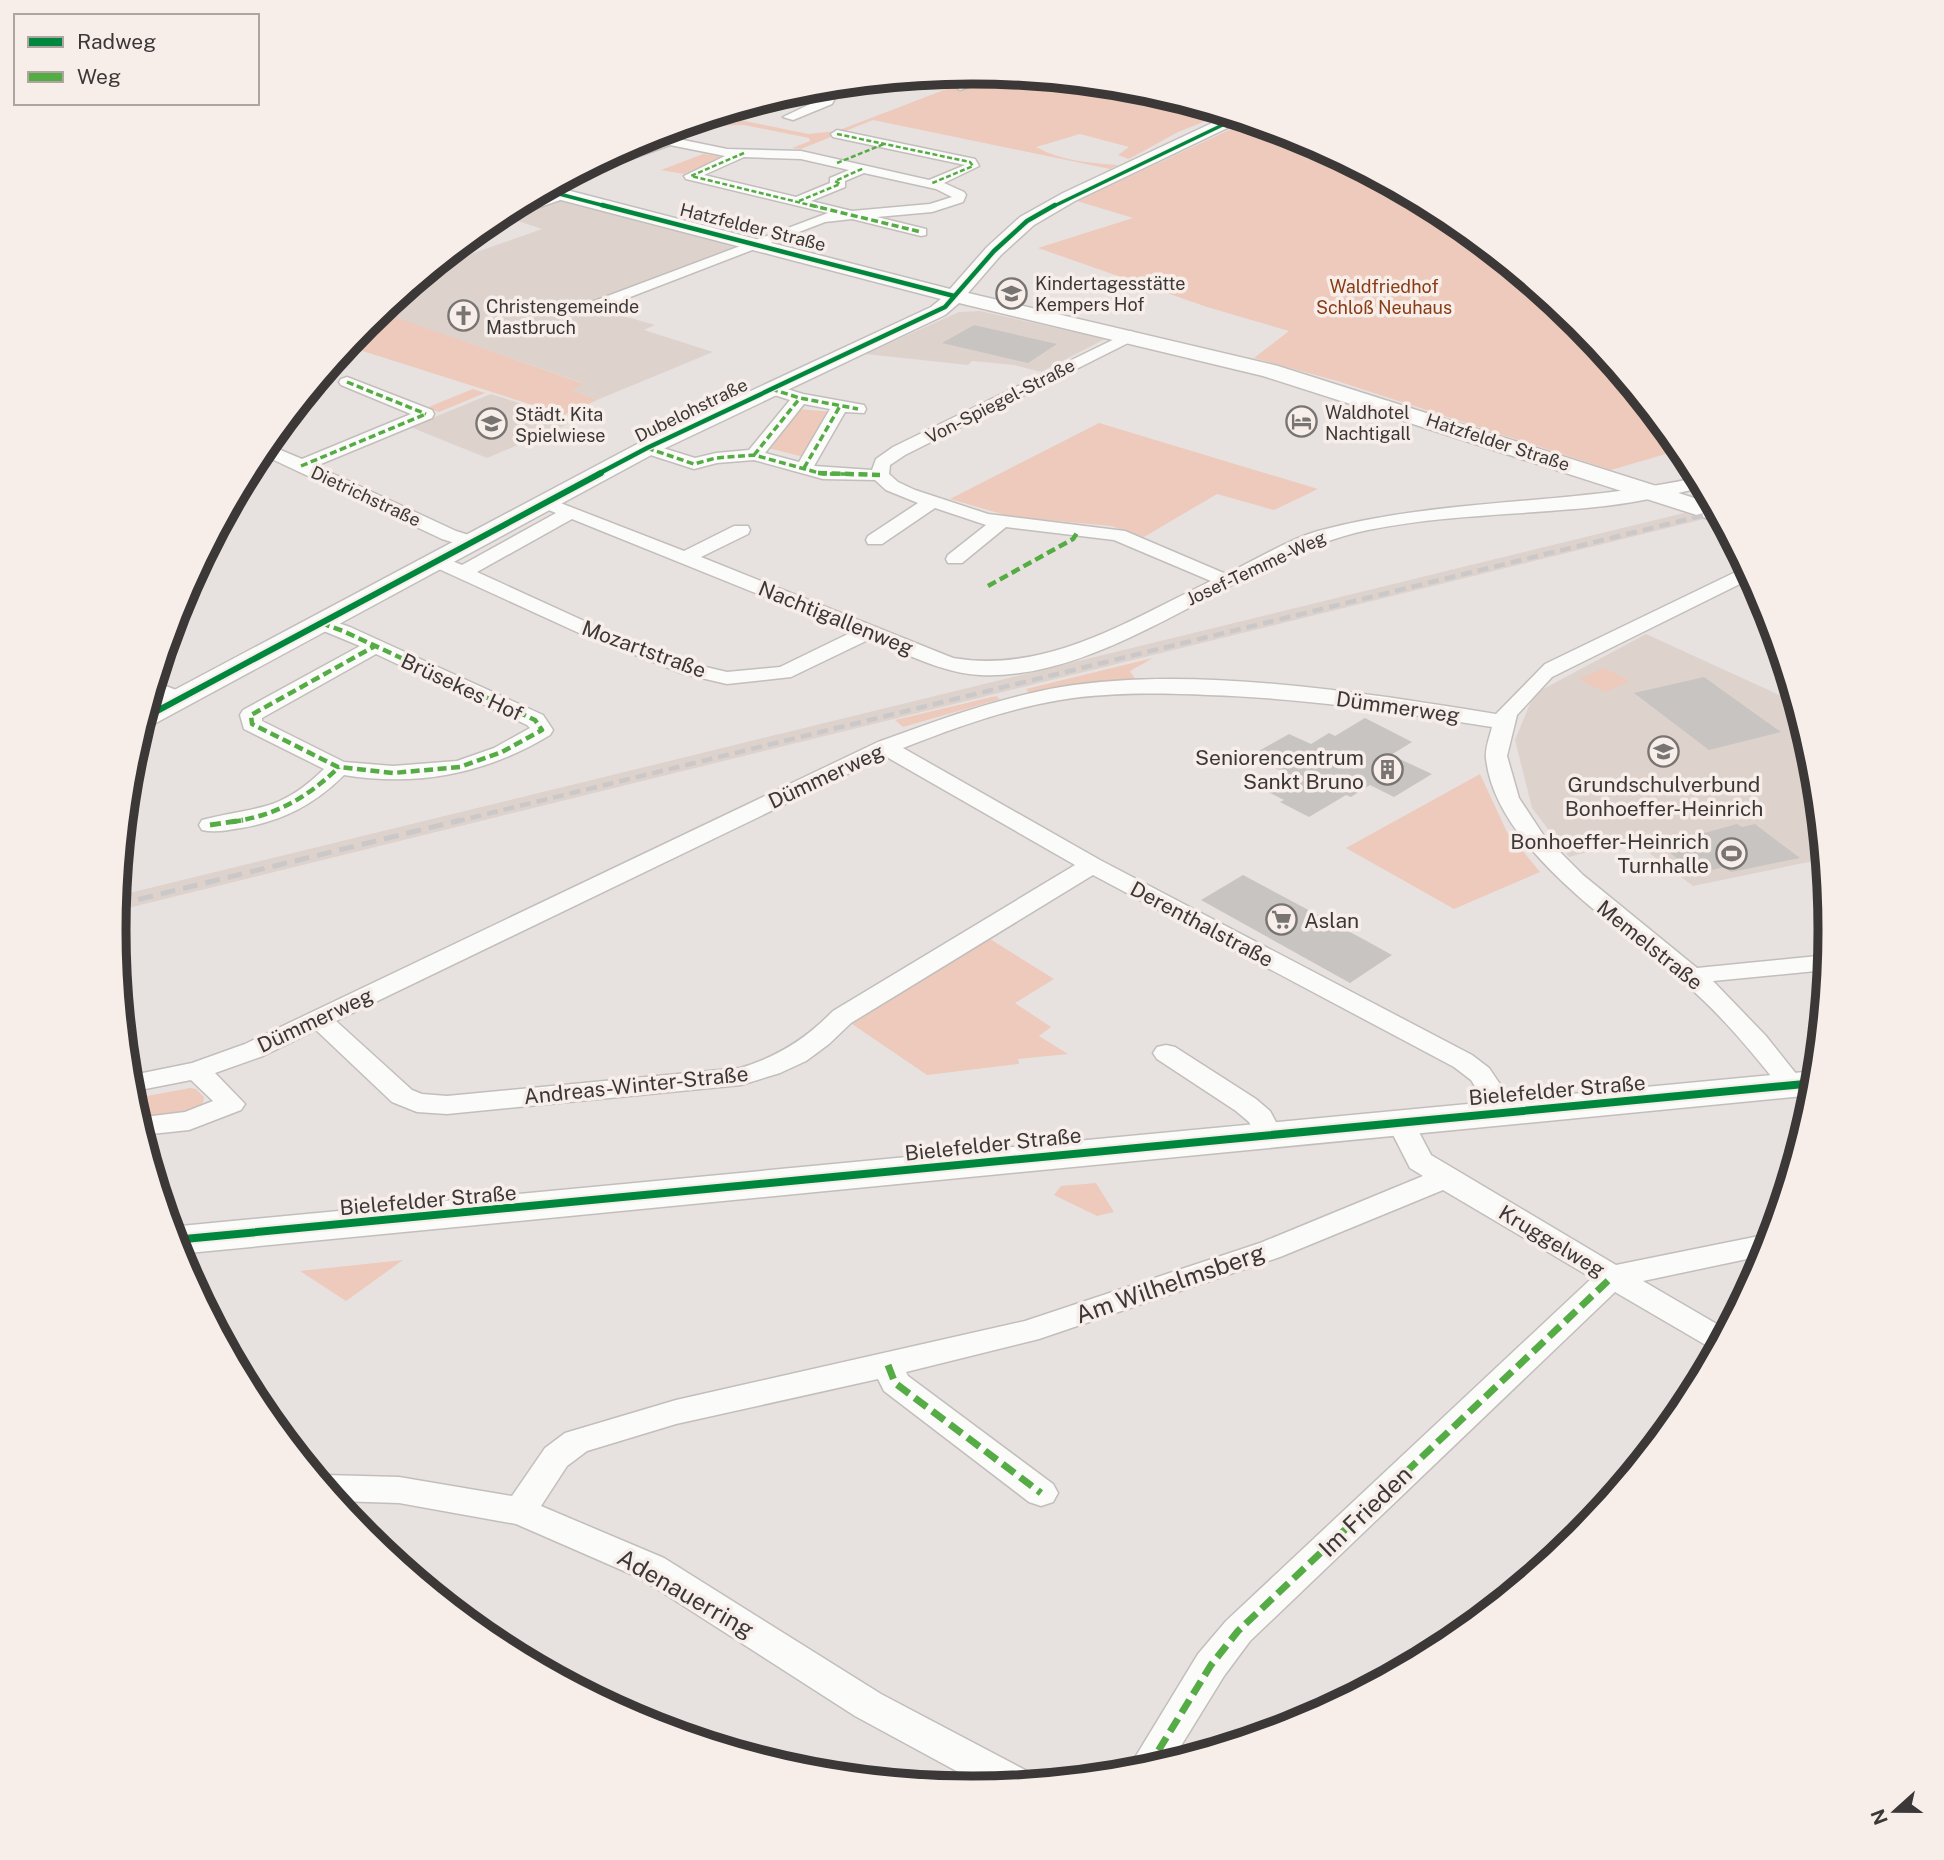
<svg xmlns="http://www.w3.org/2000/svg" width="1944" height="1860" font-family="'Public Sans',sans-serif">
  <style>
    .built { fill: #ded2cd }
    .green { fill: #edcabb }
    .building { fill: #c8c4c2 }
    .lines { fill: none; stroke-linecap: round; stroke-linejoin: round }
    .street-casing { stroke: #c2bebc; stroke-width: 3 }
    .secondary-casing { stroke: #c2bebc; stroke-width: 3 }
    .street { fill: #fbfbfa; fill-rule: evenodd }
    .secondary { fill: #fbfbfa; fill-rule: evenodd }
    .rail-far1 { stroke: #cac8c8; stroke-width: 4.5; stroke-dasharray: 11 6; stroke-linecap: butt }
    .rail { stroke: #cac8c8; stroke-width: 5; stroke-dasharray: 15 8; stroke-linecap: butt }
    .quiet-far4 { stroke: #55ac45; stroke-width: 2.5; stroke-dasharray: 5 2.5; stroke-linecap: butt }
    .quiet-far3 { stroke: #55ac45; stroke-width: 3.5; stroke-dasharray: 7 3.5; stroke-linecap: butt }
    .quiet-far2 { stroke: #55ac45; stroke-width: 4.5; stroke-dasharray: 9 4.5; stroke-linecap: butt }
    .quiet-far1 { stroke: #55ac45; stroke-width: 5; stroke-dasharray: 11 5; stroke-linecap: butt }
    .quiet { stroke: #55ac45; stroke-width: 7; stroke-dasharray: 15 7; stroke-linecap: butt }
    .cycleway-far3-casing { stroke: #f7eeea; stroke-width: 5 }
    .cycleway-far2-casing { stroke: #f7eeea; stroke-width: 7 }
    .cycleway-far1-casing { stroke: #f7eeea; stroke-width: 10 }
    .cycleway-casing { stroke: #f7eeea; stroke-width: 12 }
    .cycleway-far3 { stroke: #00873e; stroke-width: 3.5 }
    .cycleway-far2 { stroke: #00873e; stroke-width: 4.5 }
    .cycleway-far1 { stroke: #00873e; stroke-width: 6 }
    .cycleway { stroke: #00873e; stroke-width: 8 }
    .labels { text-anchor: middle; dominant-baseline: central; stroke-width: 7; stroke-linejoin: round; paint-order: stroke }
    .far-street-label { font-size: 18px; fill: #3c3837; stroke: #f7eeea }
    .far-poi-label { font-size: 18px; fill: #3c3837; stroke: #f7eeea; text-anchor: start }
    .far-park-label { font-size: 18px; fill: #883b14; stroke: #f7eeea }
    .street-label { font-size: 21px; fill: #3c3837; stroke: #f7eeea }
    .poi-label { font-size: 21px; fill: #3c3837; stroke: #f7eeea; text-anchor: end }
    .near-street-label { font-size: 24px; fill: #3c3837; stroke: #f7eeea }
    .rim { fill: none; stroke: #3c3837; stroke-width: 9 }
  </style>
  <rect width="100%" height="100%" fill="#e7e2e0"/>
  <path class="built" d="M565 200 753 250 599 309 655 325 644 330 713 352 597 400 570 390 582 383 379 312 447 256 457 259 542 229 509 218Z
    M980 311 1105 339 1041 372 1014 365 972 361 968 365 865 354 959 312Z
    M491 394 575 421 487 458 410 427Z
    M1684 513 1704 519 116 911 117 896Z
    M1646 634 1795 702 1798 712 1789 719 1804 729 1814 763 1823 859 1693 886 1632 840 1569 857 1532 808 1515 740 1534 694Z"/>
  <path class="green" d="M972 72 1076 82 1218 116 1178 132 1129 159 1118 155 1129 147 1080 134 1036 147C1062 161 1089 163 1118 165L1110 169 873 120 801 149 792 148 810 141 809 138 744 125 703 126 699 120 716 115 808 134 837 131 957 85 922 77Z
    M1229 130H1245L1462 227 1579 323 1687 455 1676 451 1611 470 1337 381 1254 358 1289 331 1207 307 1038 248 1133 218 1077 201Z
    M703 154 724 157 684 174 661 170Z
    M384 313 584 384 571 390 597 400 564 415 347 346 365 323Z
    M473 389 485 393 439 412 426 408Z
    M799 409 832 412 804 457 768 448Z
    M1099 423 1318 489 1274 510 1217 494 1144 537 1111 526 1012 517 950 499Z
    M1153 658 1130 671 1136 680 1029 693 1026 689Z
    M1604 668 1630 681 1605 692 1579 679Z
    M996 696 1000 699 903 727 895 720Z
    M1480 774 1507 832 1540 872 1454 909 1346 848Z
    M990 939 1054 979 1015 1003 1051 1027 1039 1036 1068 1054 1018 1059 1019 1064 927 1075 852 1024 865 1011Z
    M190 1088 196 1089 204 1097 203 1103 193 1112 137 1120 131 1099Z
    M1096 1183 1114 1212 1097 1216 1054 1195 1061 1186Z
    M403 1260 346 1301 300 1271Z"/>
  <path class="building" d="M974 325 987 328 1057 344 1028 363 942 343Z
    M1704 677 1764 720 1781 732 1709 750 1634 693Z
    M1365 718 1412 742 1391 755 1432 774 1394 797 1370 785 1351 797 1346 795 1309 817 1280 802 1284 800 1264 790 1290 775 1250 756 1289 734 1311 744 1329 733 1335 736Z
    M1737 824 1742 827 1755 824 1800 858 1731 872 1724 867 1696 874 1664 848 1675 845 1672 842Z
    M1243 875 1363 939 1392 955 1350 983 1201 900Z"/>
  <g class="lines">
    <defs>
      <path id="street" d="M988 73 1002 75 960 90 954 86Z
        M882 81 861 93 835 98 832 104 793 120 783 117 823 98 790 93C806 88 820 92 837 91 853 90 866 82 882 81Z
        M1105 85 1138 88 1213 111 1208 113Z
        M1233 117C1295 135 1351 164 1408 195H1398L1234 121Z
        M837 130 975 159 979 166 944 183 964 192 966 195 963 202 932 212 877 217 926 229V235L921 236 852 219 825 222 599 309H589L586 306 589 303 828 213 686 179 684 176 725 156 670 145 614 165 598 161 655 141 643 139 654 134 727 149 801 151 929 180 965 165 833 137 831 134ZM744 157 801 159 849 170 830 178V183L796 197 704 175ZM864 173 936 189 952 197 930 204 852 211 811 201 845 187V181Z
        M561 191 566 192V198L499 221H490L512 207Z
        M1131 331 1139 336 1136 339 905 455 890 465 889 474 898 482 915 490 988 514 1125 531 1226 574C1256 560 1287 540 1318 531 1443 497 1573 506 1699 477L1704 487C1671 495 1638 502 1605 506 1526 515 1446 514 1368 530 1241 556 1112 681 980 675 942 673 905 653 870 639L791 677 727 684 684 674 579 633 428 564 426 560 435 554 462 565 556 513 539 506 536 502 545 497 684 551 734 526H748L750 530 748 534 701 557 953 658C1046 674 1130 620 1211 581L1114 540 1006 527 962 563H948L946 559 948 555 986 525 935 508 882 544H868L866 540 868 536 918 503 886 490 875 480 823 479 754 460 717 463 694 469 641 452 638 448 647 443 695 458 716 453 749 450 790 400 765 392 763 389 771 384 803 394 864 405 866 409 864 413 845 412 814 466 872 470 876 459 893 447ZM804 404 830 409 799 462 765 453ZM572 519 852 632 780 667 727 672 697 665 593 625 477 572Z
        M347 377 432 410 434 414 432 418 316 466 456 531 478 538 480 542 478 546 471 548 442 539 259 453 266 444 302 459 411 414 341 385 339 382 341 379Z
        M1746 567 1752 578 1552 677 1517 715 1507 756 1519 798 1544 836 1583 875 1697 968 1828 955 1826 970 1713 981 1766 1036 1805 1085 1801 1091 1792 1094 1783 1091C1752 1052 1720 1013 1682 981 1618 926 1495 848 1486 758 1485 748 1490 736 1492 727 1398 712 1304 698 1208 695 1159 693 1109 692 1060 700 1006 709 954 728 903 748L1100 860 1472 1055 1489 1068 1519 1112 1515 1118 1505 1121 1495 1118 1471 1080 1454 1067 1093 875 851 1023 829 1044 806 1061 780 1073 741 1085 447 1114 417 1112 392 1102 316 1030 263 1056 215 1073 245 1104 241 1110 189 1130 142 1135 136 1118 185 1112 213 1101 191 1080 130 1092 128 1076 192 1063 245 1044 878 742C938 720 998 698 1061 687 1195 665 1363 693 1496 714L1545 664ZM885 756 1075 865 833 1011C806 1039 777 1057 740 1068L447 1096 422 1094 412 1090 336 1021Z
        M321 617 350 627 543 715 553 730 550 735C486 774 417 787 344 775 314 805 282 821 241 828 228 830 215 833 202 830L199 825 202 820C257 806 279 813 324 769L244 729 240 715 243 710 360 646 314 627 311 623 314 619ZM376 654 527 725 530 728 494 748 457 761 393 766 344 762 262 721V718Z
        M155 682 187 694 190 698 187 702 180 704 151 694Z
        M1166 1045 1175 1047 1256 1099 1270 1111 1283 1135 1279 1141 1269 1144 1259 1141 1249 1122 1236 1111 1157 1059 1153 1053 1157 1047Z
        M1401 1114 1411 1117 1431 1155 1616 1265 1769 1234 1772 1235 1766 1255 1643 1281 1727 1330 1716 1351 1615 1292 1250 1641 1224 1676 1171 1762 1130 1773 1128 1769 1198 1654 1226 1621 1592 1278 1443 1190 1280 1257 1039 1339 906 1372 908 1376 1053 1484 1058 1493 1053 1502 1041 1506 1029 1502 884 1391 878 1379 676 1424 587 1451 567 1466 541 1506 664 1558 881 1694 1029 1772 1034 1782 986 1787 855 1716 640 1578 516 1524 399 1503 336 1501 317 1478 325 1475 399 1477 512 1496 545 1448 565 1433 676 1400 1025 1321 1260 1243 1423 1176 1410 1168 1387 1123 1391 1117Z"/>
      <path id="secondary" d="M1229 115 1244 120 1075 201 1034 225 1001 255 968 293 1278 366 1713 504 1722 521 1709 519 1263 376 959 303 945 315 655 453 154 724 141 726 148 704 639 443 931 307 941 299 538 194 551 186 950 289 987 247 1020 217 1063 193Z
        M1815 1071 1814 1095 178 1254 170 1227Z"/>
    </defs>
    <use href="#street" class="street-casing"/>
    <use href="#secondary" class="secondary-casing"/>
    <use href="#street" class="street"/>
    <use href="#secondary" class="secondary"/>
    <path class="rail-far1" d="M454 822 1717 512"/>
    <path class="rail" d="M116 905 461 820"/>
    <path class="quiet-far4" d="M837 134 970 162 973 166 930 184
      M744 153 691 176 818 207
      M603 159 614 161 668 141
      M837 163 884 144
      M799 201 840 184 835 181 864 168"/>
    <path class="quiet-far3" d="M810 205 921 232
      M347 382 426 414
      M771 389 800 398 858 409
      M647 448 694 464 716 458 754 455 823 474H849
      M754 455 800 398
      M301 466 426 414
      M804 468 840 406"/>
    <path class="quiet-far2" d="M818 473 880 475
      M988 586 1073 539 1079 530
      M321 623 343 631 535 720 542 730 502 752 460 767 393 773 338 767 252 724 251 715 375 646
      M232 822C277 815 307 798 339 767"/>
    <path class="quiet-far1" d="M210 825 243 820"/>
    <path class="quiet" d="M888 1365 895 1383 1041 1493
      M1147 1769 1211 1665 1238 1631 1612 1277"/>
    <defs>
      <path id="cycleway-far3" d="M1111 85 1208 109
        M1238 118 1403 192
        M544 190 609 207
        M1052 207 1237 118"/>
      <path id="cycleway-far2" d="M602 205 954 296
        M598 474 647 448 945 307 994 251 1027 221 1055 205"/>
      <path id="cycleway-far1" d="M144 718 601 473"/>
      <path id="cycleway" d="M174 1240 1815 1083"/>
    </defs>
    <use href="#cycleway-far3" class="cycleway-far3-casing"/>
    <use href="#cycleway-far2" class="cycleway-far2-casing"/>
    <use href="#cycleway-far1" class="cycleway-far1-casing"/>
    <use href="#cycleway" class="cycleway-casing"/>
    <use href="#cycleway-far3" class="cycleway-far3"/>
    <use href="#cycleway-far2" class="cycleway-far2"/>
    <use href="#cycleway-far1" class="cycleway-far1"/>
    <use href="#cycleway" class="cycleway"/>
  </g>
  <defs>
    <symbol id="school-ring" viewBox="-11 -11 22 22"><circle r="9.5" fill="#f7eeea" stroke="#787472" stroke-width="1.5"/><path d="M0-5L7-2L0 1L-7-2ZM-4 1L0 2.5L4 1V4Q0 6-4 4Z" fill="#787472"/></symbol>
    <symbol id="church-ring" viewBox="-11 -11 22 22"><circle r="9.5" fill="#f7eeea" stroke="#787472" stroke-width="1.5"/><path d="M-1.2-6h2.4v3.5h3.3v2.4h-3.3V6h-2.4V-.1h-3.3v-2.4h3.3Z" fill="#787472"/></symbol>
    <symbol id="hotel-ring" viewBox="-11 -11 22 22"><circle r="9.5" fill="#f7eeea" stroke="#787472" stroke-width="1.5"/><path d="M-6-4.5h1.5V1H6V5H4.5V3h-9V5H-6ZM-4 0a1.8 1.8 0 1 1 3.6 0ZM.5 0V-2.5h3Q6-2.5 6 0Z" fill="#787472"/></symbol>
    <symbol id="building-ring" viewBox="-11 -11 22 22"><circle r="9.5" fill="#f7eeea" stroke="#787472" stroke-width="1.5"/><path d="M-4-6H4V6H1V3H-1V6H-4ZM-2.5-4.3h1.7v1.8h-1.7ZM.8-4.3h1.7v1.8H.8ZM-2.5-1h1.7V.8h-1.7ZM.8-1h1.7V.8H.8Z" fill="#787472"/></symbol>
    <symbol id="stadium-ring" viewBox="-11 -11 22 22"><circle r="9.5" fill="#f7eeea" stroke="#787472" stroke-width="1.5"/><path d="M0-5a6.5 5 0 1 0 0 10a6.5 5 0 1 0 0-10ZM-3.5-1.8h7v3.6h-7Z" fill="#787472"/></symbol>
    <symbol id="supermarket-ring" viewBox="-11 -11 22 22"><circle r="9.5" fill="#f7eeea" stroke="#787472" stroke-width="1.5"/><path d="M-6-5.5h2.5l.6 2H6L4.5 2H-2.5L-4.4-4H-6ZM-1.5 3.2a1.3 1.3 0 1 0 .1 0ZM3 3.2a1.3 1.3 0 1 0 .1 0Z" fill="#787472"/></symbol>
  </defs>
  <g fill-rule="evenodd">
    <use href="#school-ring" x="994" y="276" width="35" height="35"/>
    <use href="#church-ring" x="446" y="298" width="35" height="35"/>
    <use href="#hotel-ring" x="1284" y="404" width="35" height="35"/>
    <use href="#school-ring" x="474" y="406" width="35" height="35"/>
    <use href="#school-ring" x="1646" y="734" width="35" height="35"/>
    <use href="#building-ring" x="1370" y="752" width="35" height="35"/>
    <use href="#stadium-ring" x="1714" y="836" width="35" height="35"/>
    <use href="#supermarket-ring" x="1264" y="902" width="35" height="35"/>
  </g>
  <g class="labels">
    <g class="far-street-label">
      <text transform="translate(753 227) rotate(14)">Hatzfelder Straße</text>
      <text transform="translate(1000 401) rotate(-27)">Von-Spiegel-Straße</text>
      <text transform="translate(691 410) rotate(-26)">Dubelohstraße</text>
      <text transform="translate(1498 442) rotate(18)">Hatzfelder Straße</text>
      <text transform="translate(366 496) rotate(25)">Dietrichstraße</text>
      <text transform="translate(1256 568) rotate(-25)">Josef-Temme-Weg</text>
    </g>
    <g class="far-poi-label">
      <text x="1035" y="283">Kindertagesstätte<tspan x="1035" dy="21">Kempers Hof</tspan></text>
      <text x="486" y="306">Christengemeinde<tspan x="486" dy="21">Mastbruch</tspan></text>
      <text x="1325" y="412">Waldhotel<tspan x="1325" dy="21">Nachtigall</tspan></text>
      <text x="515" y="414">Städt. Kita<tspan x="515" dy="21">Spielwiese</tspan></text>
    </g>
    <g class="far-park-label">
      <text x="1384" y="286">Waldfriedhof<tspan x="1384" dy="21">Schloß Neuhaus</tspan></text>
    </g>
    <g class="street-label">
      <text transform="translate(836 618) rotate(22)">Nachtigallenweg</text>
      <text transform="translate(644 649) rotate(20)">Mozartstraße</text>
      <text transform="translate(462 687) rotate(25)">Brüsekes Hof</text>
      <text transform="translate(1398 707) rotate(8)">Dümmerweg</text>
      <text transform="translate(826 776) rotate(-25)">Dümmerweg</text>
      <text transform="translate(1202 924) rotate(28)">Derenthalstraße</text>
      <text transform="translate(1650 945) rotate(39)">Memelstraße</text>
      <text transform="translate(315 1020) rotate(-25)">Dümmerweg</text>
      <text transform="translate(636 1085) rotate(-6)">Andreas-Winter-Straße</text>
      <text transform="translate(1557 1090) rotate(-5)">Bielefelder Straße</text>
      <text transform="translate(993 1144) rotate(-6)">Bielefelder Straße</text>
      <text transform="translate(428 1200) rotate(-5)">Bielefelder Straße</text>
      <text transform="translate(1552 1241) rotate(31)">Kruggelweg</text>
    </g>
    <g class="poi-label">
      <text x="1364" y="757">Seniorencentrum<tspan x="1364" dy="24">Sankt Bruno</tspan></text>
      <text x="1664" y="784" text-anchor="middle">Grundschulverbund<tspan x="1664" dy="24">Bonhoeffer-Heinrich</tspan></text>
      <text x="1709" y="841">Bonhoeffer-Heinrich<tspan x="1709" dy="24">Turnhalle</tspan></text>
      <text x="1304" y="920" text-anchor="start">Aslan</text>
    </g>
    <g class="near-street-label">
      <text transform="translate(1170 1283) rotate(-19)">Am Wilhelmsberg</text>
      <text transform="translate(1365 1511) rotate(-44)">Im Frieden</text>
      <text transform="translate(686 1593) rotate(30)">Adenauerring</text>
    </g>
  </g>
  <path d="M0 0H1944V1860H0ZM126 930a846 846 0 1 1 1692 0a846 846 0 1 1-1692 0Z" fill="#f7eeea" fill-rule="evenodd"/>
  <path class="rim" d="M126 930a846 846 0 1 1 1692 0a846 846 0 1 1-1692 0Z"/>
  <rect x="14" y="14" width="245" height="91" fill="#f7eeea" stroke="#aca5a2" stroke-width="2"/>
  <rect x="28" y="37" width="35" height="10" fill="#00873e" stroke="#aca5a2" stroke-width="2"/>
  <text x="77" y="49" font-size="21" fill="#3c3837">Radweg</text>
  <rect x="28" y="72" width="35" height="10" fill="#55ac45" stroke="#aca5a2" stroke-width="2"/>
  <text x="77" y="84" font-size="21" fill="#3c3837">Weg</text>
  <g transform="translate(1895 1811) rotate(249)" stroke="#f7eeea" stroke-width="5" paint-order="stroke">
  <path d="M0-5L12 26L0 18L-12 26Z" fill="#3c3837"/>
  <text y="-10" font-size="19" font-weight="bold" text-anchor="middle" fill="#3c3837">N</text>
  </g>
</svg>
